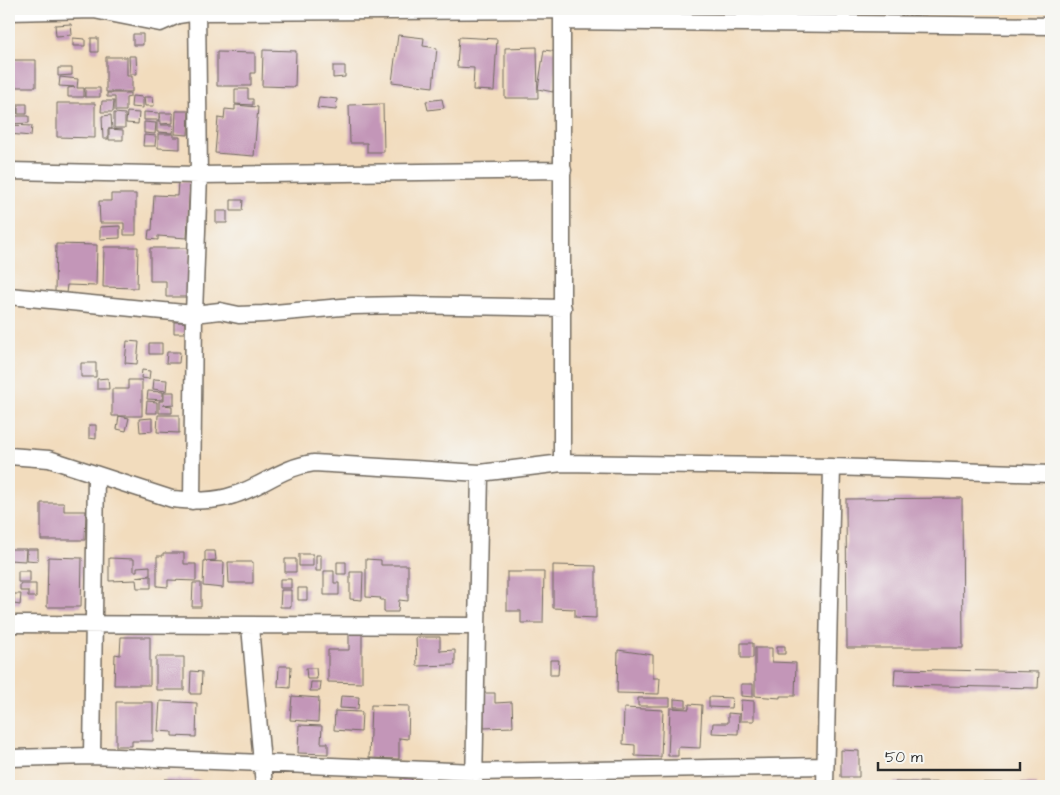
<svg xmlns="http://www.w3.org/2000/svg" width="1060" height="795" font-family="'Architects Daughter',sans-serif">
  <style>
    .building { fill: #c396b8 }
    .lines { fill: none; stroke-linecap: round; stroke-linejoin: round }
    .minor-casing { stroke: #71695e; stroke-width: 19 }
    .minor { stroke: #fff; stroke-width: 16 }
  </style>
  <rect width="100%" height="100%" fill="#f6f6f2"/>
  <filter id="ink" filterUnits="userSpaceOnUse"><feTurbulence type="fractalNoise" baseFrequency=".02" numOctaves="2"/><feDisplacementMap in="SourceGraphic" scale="10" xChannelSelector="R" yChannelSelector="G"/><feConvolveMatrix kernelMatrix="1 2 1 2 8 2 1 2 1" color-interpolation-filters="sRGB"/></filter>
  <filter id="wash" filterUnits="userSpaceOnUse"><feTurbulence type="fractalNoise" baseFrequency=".0096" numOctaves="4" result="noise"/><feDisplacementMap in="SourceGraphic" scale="20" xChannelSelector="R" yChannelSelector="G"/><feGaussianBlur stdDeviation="1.12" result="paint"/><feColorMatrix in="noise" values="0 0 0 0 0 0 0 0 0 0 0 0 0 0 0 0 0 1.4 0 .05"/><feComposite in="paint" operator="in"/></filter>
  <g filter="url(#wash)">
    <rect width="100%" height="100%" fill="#f2dcbd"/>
    <g id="blocks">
      <path class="building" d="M71 24 72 35 56 36 55 25Z
        M133 34H143V45H133Z
        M398 35 424 38 423 46 437 48 433 87 392 82Z
        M459 37 497 39 494 91 473 90 474 68 457 67Z
        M73 38 85 39V46H73Z
        M91 38H98V52H91Z
        M537 47 538 98H505V48Z
        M263 50 296 51 295 87 262 86Z
        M544 50 559 52 553 92 538 89Z
        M217 52 255 53V73H251V86H217Z
        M129 56H136L137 74H130Z
        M106 57H127V76H132V92H106Z
        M9 60H36V87H9Z
        M333 66H345V77L333 78Z
        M58 68H72V75L58 76Z
        M60 77 78 79 77 88H84V97H68V88L75 87 59 86Z
        M85 88H100V97H85Z
        M235 89H248V99H253V105L235 104Z
        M107 93H130V97L126 98V111H115V97H107Z
        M132 96 143 97V108L131 107Z
        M144 97H153L154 106H145Z
        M319 97 337 99 336 110 317 108Z
        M442 99 444 108 428 110 426 101Z
        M102 101H114L113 112H101Z
        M57 103H95V138L57 137Z
        M18 104H27V114H18Z
        M383 104 384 152H367V143H350L349 105Z
        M9 105H17V114H9Z
        M235 105 258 107 254 156 215 153 218 118 224 119 225 109 235 110Z
        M176 111H189L188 135 175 134Z
        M127 112 139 113 138 124 126 123Z
        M144 112 159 113V120H144Z
        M114 113 125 114V128H114Z
        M160 113H173V123L161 124Z
        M111 115 112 129H108V139H103L102 116Z
        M9 116H29V123L9 124Z
        M157 121H160V125H173L172 133 157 132Z
        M144 122 156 123 155 134 144 133Z
        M9 125 32 126 31 136 9 134Z
        M109 129 123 130V140H109Z
        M158 134H173V137H180V149L158 148Z
        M144 135 156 136 155 146H143Z
        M178 182H190L187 238 158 236V240L148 239 149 230H152L154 195 177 196Z
        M111 194H136V235H124V223H100L99 201H111Z
        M231 200H243L242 211H231Z
        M216 211H227V223H216Z
        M120 226V238L100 239V227Z
        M56 244 97 245 96 286 67 285 66 293 55 292Z
        M104 247H138L137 288 103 287Z
        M150 248H190V297H166V281H150Z
        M174 322H185V333H174Z
        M127 341 139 342 137 364 125 363Z
        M149 343H162V354H149Z
        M167 352H180L179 363H166Z
        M81 363H96V377H81Z
        M142 370 150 371 149 379 141 378Z
        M108 378 109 389H97V379Z
        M154 379 167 380 166 391 153 389Z
        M128 380H142V416H112V389H128Z
        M148 391 163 392V400L147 399Z
        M164 392H174V404L163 405 172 406V413H159V401H164Z
        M147 401 157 402V413H146Z
        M158 415H179V433L157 432Z
        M119 416 129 418 126 431 117 429Z
        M152 418V431L140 432 139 419Z
        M89 425H96V439L89 438Z
        M962 498 963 648H847L846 499Z
        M41 503H64V511H86L85 540H41Z
        M9 549H26L25 561 9 560Z
        M27 549H38V561L27 560Z
        M205 551H215L216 560 205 561Z
        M163 553H184V564H196V581L168 580V587L157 586V556H163Z
        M299 554H313V566H299Z
        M316 555H321V571H316Z
        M48 557 82 558 81 607H47Z
        M109 558 134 559V571H137V567L150 566V575L136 577 151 576V588H137L136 580 109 581Z
        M285 559H296V572H285Z
        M366 559 381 560V565H408V601L399 600 398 612H384V600H380L381 598 366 597Z
        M204 561 224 562 223 588 203 586Z
        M228 562H253V583H229Z
        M337 562H346V574H337Z
        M553 565 596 566V618L575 617V609L553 608Z
        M18 571H30V582H18Z
        M324 571H334V583H339V595H324Z
        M350 572H363L362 600 350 599Z
        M507 572H544L543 623H521V611H507Z
        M280 579H291V588H280Z
        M193 583H201V607H192Z
        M20 584H36V597H28V591H20Z
        M298 588H307V600H298Z
        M281 590H291V607H280Z
        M14 594H21L20 605 14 604Z
        M349 634H362V683L328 682V650H349Z
        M121 637H150V685H114L115 654 120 655Z
        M416 637H440V651L455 650V665L417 666Z
        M741 643H753V658H741Z
        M777 646H785V654H777Z
        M755 648H772V662L796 663 795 696H780V698L755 696Z
        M618 650 653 655V678H660L659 694 617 693Z
        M156 657H184V690H156Z
        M550 660H559L558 675H550Z
        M279 666H291L290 688 278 687Z
        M306 668H316L317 679H307Z
        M895 669 1039 672 1038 688 894 685Z
        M191 671 202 672 201 694H190Z
        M311 682H321L320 691H310Z
        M741 684H753V697L741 696Z
        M483 693H495V703L512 702 513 727 484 728Z
        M292 696 319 698 318 722 290 720Z
        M341 696 359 697 358 709 340 708Z
        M709 697 732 698 731 708 709 707Z
        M638 698H670V706H638Z
        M674 699 686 700V707H674Z
        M741 700 754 701V721H740Z
        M160 701 197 703 196 737 172 736V732L158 731Z
        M116 702H153V741H132V746H116Z
        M689 704 702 705 700 748 678 747V756H668L670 708 689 709Z
        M371 705 409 706 408 739 399 738V759L369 758Z
        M624 708 663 710 661 757 635 756V745L623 744Z
        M335 711 362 712 361 732 334 730Z
        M728 713 739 714 738 734 712 733 713 723H728Z
        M299 725 322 726 321 743H328V754L298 753Z
        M841 750 859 751V777H841Z
        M401 778 412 779V786H401Z
        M165 779 201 780V786H164Z
        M895 782 1037 783V786H895Z"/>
    </g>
  </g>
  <g filter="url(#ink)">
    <use href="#blocks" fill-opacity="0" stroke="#71695e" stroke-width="1"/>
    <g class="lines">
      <defs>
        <path id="minor" d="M9 12 94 10 160 23 178 15 197 12 562 10
          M562 21 1051 26
          M9 171 199 175 563 170
          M9 296 194 314 220 311 239 315 263 314 353 306 404 305 563 308
          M9 456 49 459 172 499C193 501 214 502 234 495 263 486 282 467 314 463L480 473 562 463 832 467 1051 474
          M562 463V11
          M192 501 194 314 199 175 197 9
          M9 624 477 626
          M250 626 264 786
          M92 756 96 475
          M9 758 92 756 475 772 825 766
          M474 786 480 473
          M825 786 832 467"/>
      </defs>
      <use href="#minor" class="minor-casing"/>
      <use href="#minor" class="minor"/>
    </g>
  </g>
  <rect width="1060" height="795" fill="none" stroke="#f6f6f2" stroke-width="30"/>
  <path d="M878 762v8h142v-8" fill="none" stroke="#2b2b2b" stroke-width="2.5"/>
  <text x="885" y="762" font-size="15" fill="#2b2b2b" stroke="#f6f6f2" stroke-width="4" paint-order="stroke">50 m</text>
</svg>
